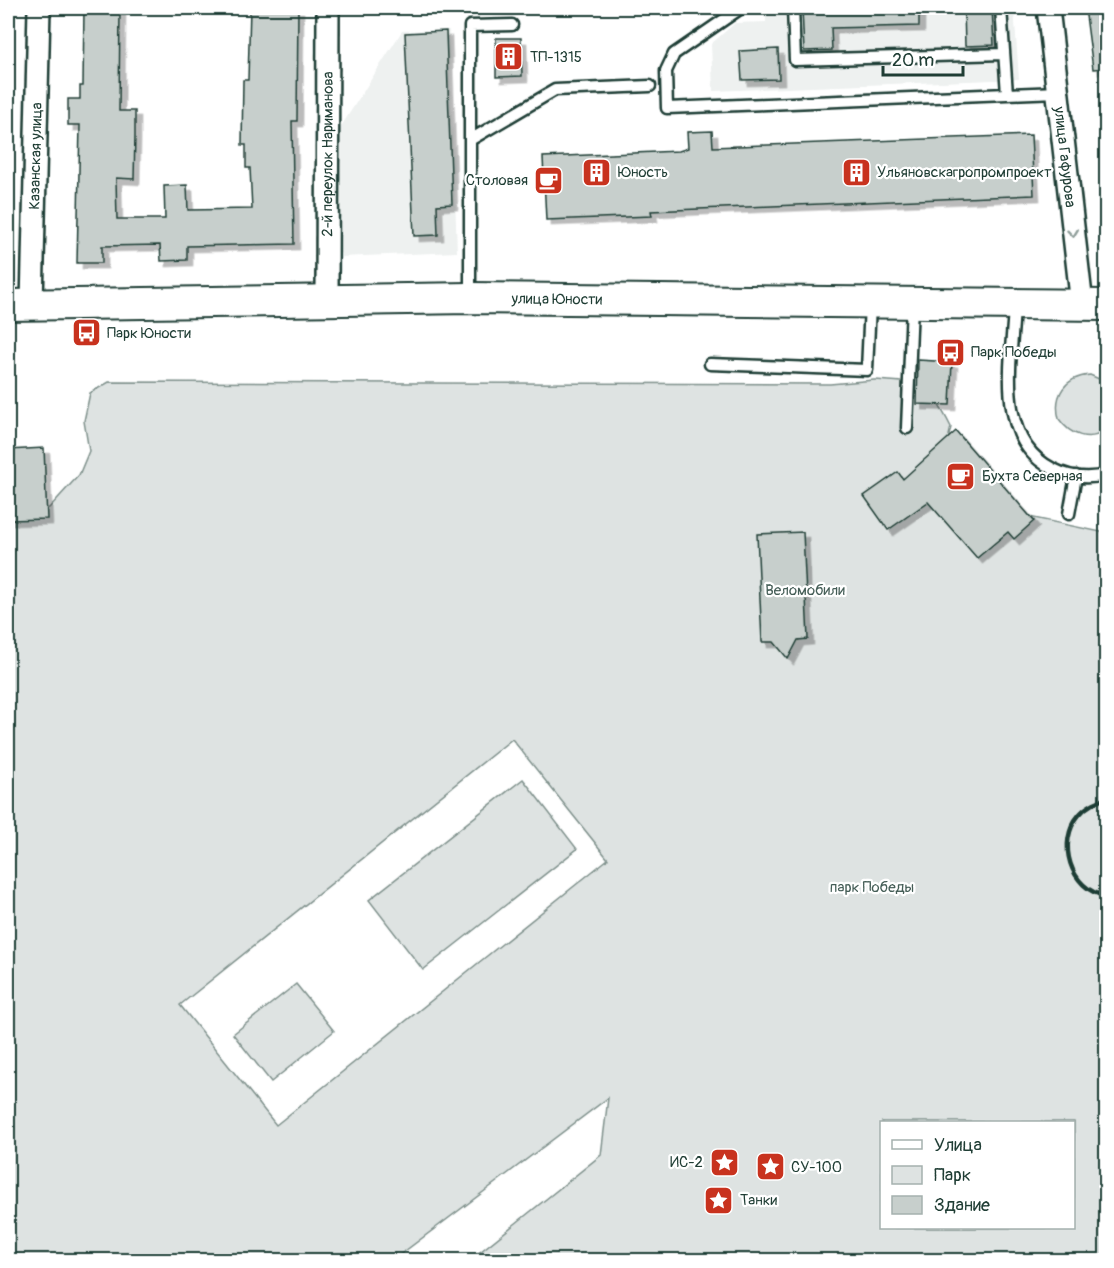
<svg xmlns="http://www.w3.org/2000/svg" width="1114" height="1268" font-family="Pangolin,sans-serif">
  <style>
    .built { fill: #eef1f0 }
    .green { fill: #dee3e2; stroke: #7e908b; stroke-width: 1.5; fill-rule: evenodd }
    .building { fill: #c7cfcc; stroke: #1f3d34; stroke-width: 1.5; filter: url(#shadow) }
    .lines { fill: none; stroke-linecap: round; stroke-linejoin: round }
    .lane-casing { stroke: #1f3d34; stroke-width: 15 }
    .street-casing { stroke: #1f3d34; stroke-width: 26 }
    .secondary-casing { stroke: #1f3d34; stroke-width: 34 }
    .lane { stroke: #fff; stroke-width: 10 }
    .street { stroke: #fff; stroke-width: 21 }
    .secondary { stroke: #fff; stroke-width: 30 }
    .rail { stroke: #1f3d34; stroke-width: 4.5 }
    .oneway { stroke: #8f9e9a }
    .labels { text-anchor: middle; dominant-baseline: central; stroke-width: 4.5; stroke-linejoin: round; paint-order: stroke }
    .poi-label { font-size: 15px; fill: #1f3d34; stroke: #fff; text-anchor: start }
    .street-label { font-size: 15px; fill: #1f3d34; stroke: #fff }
    .park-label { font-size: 15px; fill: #455e57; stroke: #fff }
  </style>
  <defs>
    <filter id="shadow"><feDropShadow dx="5.5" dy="5.5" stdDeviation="0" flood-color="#0004"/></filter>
  </defs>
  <rect width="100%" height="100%" fill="#fff"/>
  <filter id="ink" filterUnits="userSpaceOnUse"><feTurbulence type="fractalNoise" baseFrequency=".0167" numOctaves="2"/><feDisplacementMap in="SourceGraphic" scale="12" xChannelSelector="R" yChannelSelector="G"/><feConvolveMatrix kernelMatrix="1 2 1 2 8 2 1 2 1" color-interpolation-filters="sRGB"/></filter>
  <g filter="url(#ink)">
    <path class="built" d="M766 8H1014L1019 79 713 91 711 44 735 23 766 22Z
      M449 30 457 252 341 257 340 128 402 31Z"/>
    <path class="green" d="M1090 375 1106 382V430C1089 443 1070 435 1059 419 1053 395 1065 377 1090 375Z
      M874 380C921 383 929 383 951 427L947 444 1005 512 1106 533V1260H470L601 1155 608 1098 393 1260H8V509L49 508 79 475 89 451 84 421 90 393 109 382 830 384ZM512 739 608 859 276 1125 180 1005ZM882 1122H1074V1228H882Z
      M523 779 577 849 423 970 369 900Z
      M296 984 334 1031 271 1082 233 1034Z"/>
    <path class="building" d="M84 8H120L119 111H135V136L134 179 116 178 117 219H165L164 186 187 185 188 210 252 209 250 168H246V145H242L243 80H248L250 8H298L297 121H292L294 244 187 246V260L161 261 160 245 102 246V263H77L80 125H68V99H80V86H83Z
      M813 8H919V26L831 28 832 50 804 51 802 9Z
      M964 8H992L994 45 965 46Z
      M1085 8H1107V68L1093 69Z
      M446 31 452 204 437 205 438 235 414 236 405 33Z
      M496 38H521L522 76 496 77Z
      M778 49 779 79 742 80 740 51Z
      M712 131 713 147 1031 135 1034 195 651 211 652 216 546 220 543 157 679 151 688 148 687 132Z
      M918 360 952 362 950 405 917 404Z
      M956 431 1034 521 1014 539 1008 532 977 558 928 502 888 530 864 496 898 472 903 479Z
      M44 448 47 519 8 520V450Z
      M803 532 808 639 798 640 788 659 774 642H762L757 534Z"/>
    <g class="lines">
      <defs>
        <path id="lane" d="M741 8 674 54 666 71 667 108 1058 92
          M793 8 795 60 1004 54
          M1001 8 1007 94
          M470 140V26L512 25
          M470 298V140L555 90 650 86
          M1014 306C1012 360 994 440 1053 469 1070 478 1088 479 1106 475
          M710 364 867 370 870 304
          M907 428 912 305
          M1069 514 1076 476"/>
        <g id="street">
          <path id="s1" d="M1048 8 1082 305"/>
          <path id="s2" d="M327 300 328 8"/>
          <path id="s3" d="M32 304 39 8"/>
        </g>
        <g id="secondary">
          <path id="s4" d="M8 305 470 298 1106 305"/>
        </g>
      </defs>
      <use href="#lane" class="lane-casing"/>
      <use href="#street" class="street-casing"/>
      <use href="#secondary" class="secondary-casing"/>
      <use href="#lane" class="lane"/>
      <use href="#street" class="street"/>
      <use href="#secondary" class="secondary"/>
      <path class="rail" d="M1106 798C1096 802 1086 806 1079 815 1056 842 1070 890 1106 896"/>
    </g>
    <defs><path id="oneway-chevron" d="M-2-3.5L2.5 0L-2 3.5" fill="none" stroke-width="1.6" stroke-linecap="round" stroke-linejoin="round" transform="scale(1.5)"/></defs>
    <use class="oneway" href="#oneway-chevron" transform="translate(1073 233) rotate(83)"/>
  </g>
  <defs>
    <symbol id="building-square" viewBox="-11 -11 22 22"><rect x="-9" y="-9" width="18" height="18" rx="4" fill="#c8321e" stroke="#fff"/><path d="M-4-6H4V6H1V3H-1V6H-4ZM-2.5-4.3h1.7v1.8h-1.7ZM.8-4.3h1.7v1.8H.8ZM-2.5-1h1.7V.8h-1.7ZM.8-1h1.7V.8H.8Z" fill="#fff"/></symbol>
    <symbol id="cafe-square" viewBox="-11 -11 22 22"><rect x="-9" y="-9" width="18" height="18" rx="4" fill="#c8321e" stroke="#fff"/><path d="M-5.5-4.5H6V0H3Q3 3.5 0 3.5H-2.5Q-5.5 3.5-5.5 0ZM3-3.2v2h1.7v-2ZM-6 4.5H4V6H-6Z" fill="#fff"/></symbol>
    <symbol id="bus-square" viewBox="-11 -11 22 22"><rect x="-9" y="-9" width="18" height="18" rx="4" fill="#c8321e" stroke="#fff"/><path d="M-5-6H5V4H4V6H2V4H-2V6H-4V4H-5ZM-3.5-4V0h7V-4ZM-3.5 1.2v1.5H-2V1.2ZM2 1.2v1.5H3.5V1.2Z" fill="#fff"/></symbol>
    <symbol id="sight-square" viewBox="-11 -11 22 22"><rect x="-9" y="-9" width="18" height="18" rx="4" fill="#c8321e" stroke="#fff"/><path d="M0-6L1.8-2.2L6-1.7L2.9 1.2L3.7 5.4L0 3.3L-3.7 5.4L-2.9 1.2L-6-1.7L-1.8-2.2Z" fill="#fff"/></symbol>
  </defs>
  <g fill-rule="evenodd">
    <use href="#building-square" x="492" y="40" width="33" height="33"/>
    <use href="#building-square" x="580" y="156" width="33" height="33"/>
    <use href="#building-square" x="840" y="156" width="33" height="33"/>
    <use href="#cafe-square" x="532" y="164" width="33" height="33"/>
    <use href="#bus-square" x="70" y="316" width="33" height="33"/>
    <use href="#bus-square" x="934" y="336" width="33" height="33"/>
    <use href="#cafe-square" x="944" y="460" width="33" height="33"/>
    <use href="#sight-square" x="708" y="1146" width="33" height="33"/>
    <use href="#sight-square" x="754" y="1150" width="33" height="33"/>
    <use href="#sight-square" x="702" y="1184" width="33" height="33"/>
  </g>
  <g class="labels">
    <g class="poi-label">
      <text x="530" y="57">ТП-1315</text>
      <text x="618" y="172">Юность</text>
      <text x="877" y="172">Ульяновскагропромпроект</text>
      <text x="528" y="180" text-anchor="end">Столовая</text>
      <text x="107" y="333">Парк Юности</text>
      <text x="971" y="352">Парк Победы</text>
      <text x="982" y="476">Бухта Северная</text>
      <text x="703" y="1162" text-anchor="end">ИС-2</text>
      <text x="791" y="1167">СУ-100</text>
      <text x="740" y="1200">Танки</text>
    </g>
    <g class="street-label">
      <text stroke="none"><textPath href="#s2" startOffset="146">2-й переулок Нариманова</textPath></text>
      <text stroke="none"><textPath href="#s3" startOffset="148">Казанская улица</textPath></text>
      <text stroke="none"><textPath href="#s1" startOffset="150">улица Гафурова</textPath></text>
      <text stroke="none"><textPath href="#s4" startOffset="549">улица Юности</textPath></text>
    </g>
    <g class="park-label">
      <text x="805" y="590">Веломобили</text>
      <text x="872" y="887">парк Победы</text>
    </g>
  </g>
  <rect width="1114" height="1268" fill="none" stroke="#fff" stroke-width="30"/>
  <rect x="15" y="15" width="1084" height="1238" fill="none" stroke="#1f3d34" stroke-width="2" filter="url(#ink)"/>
  <rect x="880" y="1121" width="195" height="108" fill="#ffffff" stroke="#a5b1ae" stroke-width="1.5"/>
  <rect x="892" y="1140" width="30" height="9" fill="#ffffff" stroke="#a5b1ae" stroke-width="1.5"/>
  <text x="934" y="1151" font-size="18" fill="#1f3d34">Улица</text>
  <rect x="892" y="1166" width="30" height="18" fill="#dee3e2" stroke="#a5b1ae" stroke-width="1.5"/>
  <text x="934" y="1181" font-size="18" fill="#1f3d34">Парк</text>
  <rect x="892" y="1196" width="30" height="18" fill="#c7cfcc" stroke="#a5b1ae" stroke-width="1.5"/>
  <text x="934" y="1211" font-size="18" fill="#1f3d34">Здание</text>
  <path d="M883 66v9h80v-9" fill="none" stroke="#1f3d34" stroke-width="3"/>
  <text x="892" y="66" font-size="18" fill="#1f3d34" stroke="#ffffff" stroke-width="4.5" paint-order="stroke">20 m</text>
</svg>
